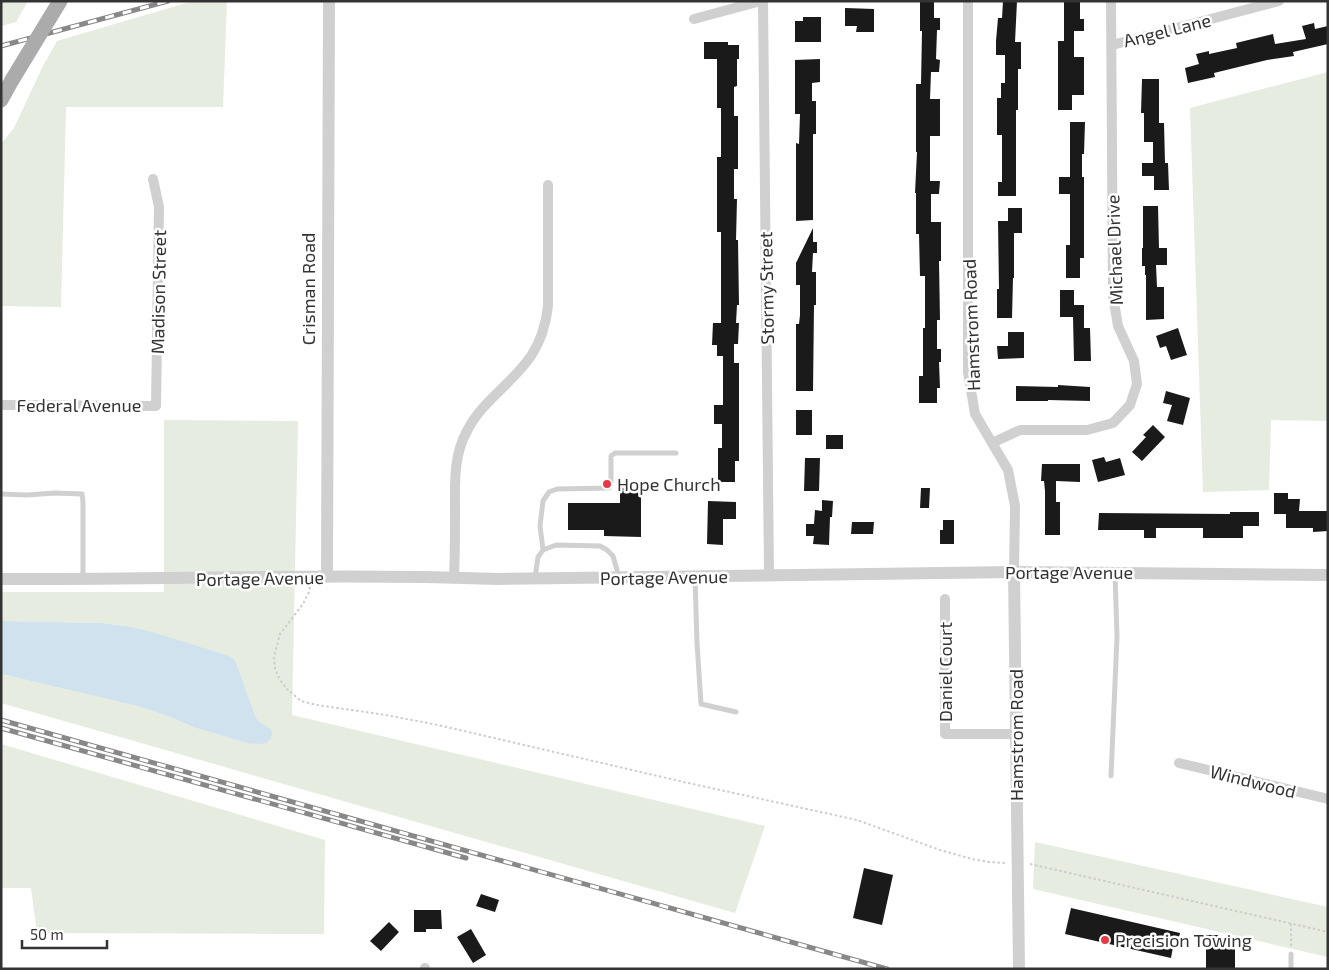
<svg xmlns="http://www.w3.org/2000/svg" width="1329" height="970" font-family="'Exo 2',sans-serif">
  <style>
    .green { fill: #e6ecdf }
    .water { fill: #cfe2ee }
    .building { fill: #1a1a1a }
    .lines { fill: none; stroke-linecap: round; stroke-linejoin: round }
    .path { stroke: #cdcdcd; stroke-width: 2; stroke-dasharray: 2.5 2.5; stroke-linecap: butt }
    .service { stroke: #d0d0d0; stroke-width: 5 }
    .minor { stroke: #d0d0d0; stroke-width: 10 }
    .tertiary { stroke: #d0d0d0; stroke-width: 12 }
    .primary { stroke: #ababab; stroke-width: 15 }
    .rail-casing { stroke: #888; stroke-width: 5 }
    .rail { stroke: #fff; stroke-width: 3; stroke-dasharray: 9; stroke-linecap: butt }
    .primary-bridge { stroke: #ababab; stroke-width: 15 }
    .poi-dot { fill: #e63946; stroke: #fff; stroke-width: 2 }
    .labels { text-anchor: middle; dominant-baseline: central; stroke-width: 5; stroke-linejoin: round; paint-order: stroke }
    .street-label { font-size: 18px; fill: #333; stroke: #fff }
    .poi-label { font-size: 18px; fill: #333; stroke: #fff; text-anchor: start }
  </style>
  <rect width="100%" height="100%" fill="#fff"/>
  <path class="green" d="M1 1H28L16 22 1 26Z
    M193 1H227L223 107H66L61 307 1 306V144L14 128 43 66 57 41Z
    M1328 72V421L1271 420 1269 490 1203 492 1190 108Z
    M164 420 298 421 292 715 765 826 735 913 1 703V674L137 706 165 715 193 727 246 743 259 722 255 715 237 665 234 659 227 655 125 626 103 623 1 621V592H164Z
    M1 744 325 840 324 934 37 933 31 888H1Z
    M1035 842 1328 907V957L1033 889Z"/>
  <path class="water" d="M1 621 103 623 125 626 145 630 227 655 234 659 237 665 255 715 259 722 271 729 272 732 271 738 266 743 259 744 246 743 193 727 165 715 137 706 1 674Z"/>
  <path class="building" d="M920 1H934V18H940V30H937L936 59 940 60 939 72H931L930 99H940V136H930V181H940L939 194H931V222H941V261H939L940 320H937V349H941V362H939L940 388H937V403H919V376H923V328H925V276H920L919 234H916V193H915L917 152H916V84H921L922 31H920Z
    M1003 1H1017L1015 42H1021V69H1018V110H1016V196H998V182H1002V135H997V98H1001V83H1005V55H996V41L998 18H1002Z
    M1064 1H1080V19H1084V31H1074V57H1084V95H1072V110H1058V41H1064Z
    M845 8 874 9V32H856L857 26H845Z
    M803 17H821V42H795V21H803Z
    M1314 23 1315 29 1328 26V44L1293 52 1294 56 1267 60 1214 73 1215 77 1188 83 1185 68 1199 64 1196 54 1209 51V54L1237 48 1236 43 1273 34 1275 44 1306 39 1302 26Z
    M704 42H728V45H739V59H737V86L734 87V116H738V169H734V199H737L736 240H738L739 305H737L736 323H739L738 344H734V363H739V461H735V482H718V448H722V424H714V405H723V356H717V345H712L713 323H721V232H717V157H721V108H717V59H704Z
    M820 59V82L812 83V101H816V134H813V220L796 221V143L799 144 800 114H795V60Z
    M1142 79H1159V123H1164L1165 163H1168L1169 190H1154V176H1142V163H1153V142H1144V113H1141Z
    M1070 122H1085L1084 154H1082V177H1084V258H1080V278H1066V245H1070V194H1059V177H1070Z
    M1143 206H1158L1159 248H1167V265H1156L1157 287H1164V319L1146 320V275H1145V266H1142V248H1143Z
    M1008 208H1022V233H1014V278H1013L1012 318H997V289H999L998 221H1008Z
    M813 228V242H817V253H813L812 272H816V305H814L813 391H796V324H799L800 315V285H796V263Z
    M1060 290H1074V305H1084V328H1090L1091 361H1074L1073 317H1060Z
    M1178 328 1187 355 1171 360 1166 346 1160 348 1156 336Z
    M1008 332H1024V358L998 359 997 346H1008Z
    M1058 385 1090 387V401L1048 400V401H1016V386L1058 387Z
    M1166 391 1190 398 1183 425 1167 421 1172 405 1163 403Z
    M796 410H812V435H796Z
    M1153 425 1165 437 1142 461 1132 452 1146 437 1143 435Z
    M826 435H843V449H826Z
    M1104 457 1106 462 1120 458 1125 475 1098 482 1092 460Z
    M805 458H820L819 491H804Z
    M1042 464H1080V482L1056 481V502H1060V535H1045V491L1044 481H1041Z
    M620 486H641V537L604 536V530H568V503H620Z
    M921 488H930L929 508H920Z
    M1274 493H1288V499H1300L1299 511H1328V531L1313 532V528H1286V514H1274Z
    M822 500 833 501 832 517H830L829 545 813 544 814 536H806V524H814L815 510 822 511Z
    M708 501 736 502V519H723V545L707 544Z
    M1230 512H1259V526H1243V538H1203V528H1156V538H1144V530H1098L1099 513 1230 514Z
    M943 520H954V544H940V530H943Z
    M852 522H874L873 534H851Z
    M864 868 893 875 882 925 853 918Z
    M481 894 499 900 495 912 476 906Z
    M1071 908 1180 933 1177 947H1173L1171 958 1065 934Z
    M414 910H441L442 929H426V932H414Z
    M389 922 399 932 381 951 370 941Z
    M471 929 486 955 473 963 457 937Z
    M1206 935H1218V945L1235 946V969H1206Z"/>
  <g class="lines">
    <path class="path" d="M310 587 309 592 303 604 280 634 274 657 275 669 280 680 287 689 301 701 317 705 386 715 438 725 688 783 857 820 940 850 972 859 989 862 1005 863
      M1030 864 1328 932
      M1291 946V924"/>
    <path class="service" d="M1 494 27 495 55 493 82 494 83 502V577
      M543 550 540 526 543 501 549 492 557 489 609 488 611 482V456L615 453H676
      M695 577 697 643 701 704 736 712
      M535 578 538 557 543 550 556 545 600 546 607 550 613 556 619 577
      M1111 776 1117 637 1115 573
      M1291 969V954"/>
    <path class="minor" d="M763 1 769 575
      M968 1V372L975 414 1008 470 1015 506 1014 572
      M694 19 761 1
      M1112 45 1279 1
      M1 405 156 406 159 207 153 179
      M992 443 1020 430H1087L1113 423 1130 405 1137 384 1134 361 1118 326 1113 296 1111 1
      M454 578C455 556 455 534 455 513 455 485 453 456 467 431 482 401 512 384 531 356 541 341 546 324 548 306V185
      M945 599V734H1016
      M1179 763 1328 799
      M425 969V968"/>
    <path class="tertiary" d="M1014 572 1019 969
      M327 577 329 1
      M1 579C167 580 333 573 498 579L1014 572 1328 575"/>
    <path class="primary" d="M1 100 12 80"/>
    <defs>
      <path id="rail" d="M1 46 168 1
        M1 720 887 969
        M1 728 466 858"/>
    </defs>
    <use href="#rail" class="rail-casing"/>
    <use href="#rail" class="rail"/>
    <path class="primary-bridge" d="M12 80 60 1"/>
  </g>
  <g class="poi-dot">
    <circle cx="607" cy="484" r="5"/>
    <circle cx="1105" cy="940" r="5"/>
  </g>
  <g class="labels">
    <g class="street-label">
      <text transform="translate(1167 30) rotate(-14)">Angel Lane</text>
      <text transform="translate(1114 250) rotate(-92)">Michael Drive</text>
      <text transform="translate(766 288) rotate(-91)">Stormy Street</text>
      <text transform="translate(308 289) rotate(-90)">Crisman Road</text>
      <text transform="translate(158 292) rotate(-89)">Madison Street</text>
      <text transform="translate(971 325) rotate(-92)">Hamstrom Road</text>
      <text x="79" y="405">Federal Avenue</text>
      <text x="1069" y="572">Portage Avenue</text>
      <text transform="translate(664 577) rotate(-1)">Portage Avenue</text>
      <text transform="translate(260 578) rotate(-1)">Portage Avenue</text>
      <text transform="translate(945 672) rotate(-90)">Daniel Court</text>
      <text transform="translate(1016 735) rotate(-90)">Hamstrom Road</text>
      <text transform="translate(1253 781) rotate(14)">Windwood</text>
    </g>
    <g class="poi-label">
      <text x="617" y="484">Hope Church</text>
      <text x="1115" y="940">Precision Towing</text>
    </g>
  </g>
  <rect width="1329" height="970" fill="none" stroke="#333333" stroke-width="5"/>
  <path d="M22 940v8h85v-8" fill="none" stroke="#333333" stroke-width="2.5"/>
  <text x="30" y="940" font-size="15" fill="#333333" stroke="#ffffff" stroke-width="4" paint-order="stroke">50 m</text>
</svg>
